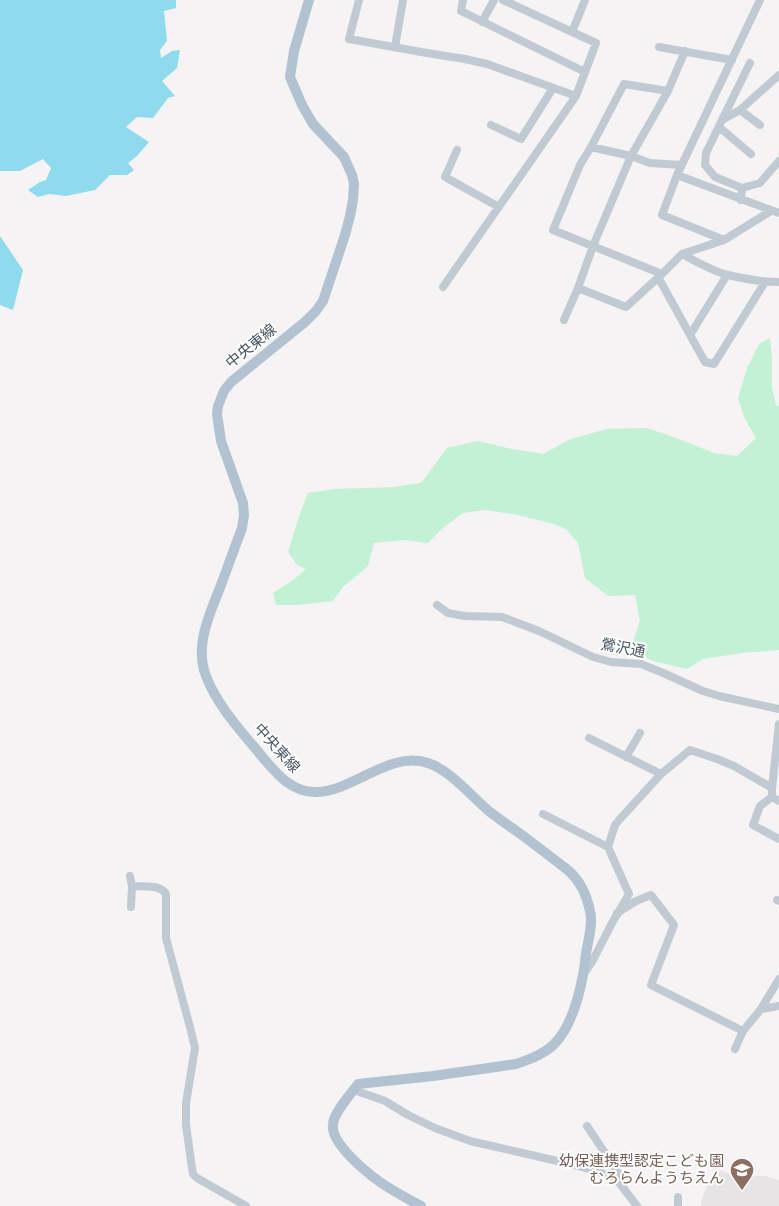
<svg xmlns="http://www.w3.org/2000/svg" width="779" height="1206" font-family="Cabin,'Noto Sans JP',sans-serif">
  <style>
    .education { fill: #e6e4e5 }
    .green { fill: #c3f1d5 }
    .water { fill: #90daee }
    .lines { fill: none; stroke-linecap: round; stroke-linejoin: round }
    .minor { stroke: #c1cad2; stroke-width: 8 }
    .major { stroke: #b3c2d1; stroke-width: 10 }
    .labels { text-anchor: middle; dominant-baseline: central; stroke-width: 4; stroke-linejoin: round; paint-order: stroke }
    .street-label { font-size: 15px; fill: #4a5661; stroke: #fff }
    .education-label { font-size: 15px; fill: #785e54; stroke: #fff; text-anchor: end }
  </style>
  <rect width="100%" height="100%" fill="#f5f3f3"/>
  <path class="education" d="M719 1170 737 1176H765L779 1180V1206H701L702 1199 708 1184Z"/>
  <path class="green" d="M770 338 772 359V388L776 405 779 406V650L742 653 703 659 687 669 653 661 630 650 640 621 635 595 608 596 585 578 578 543 566 529 554 524 518 515 485 510 463 513 444 527 428 543 404 540 374 543 368 566 343 587 333 601 297 605H276L273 593 293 580 306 569 297 565 288 552 298 519 308 493 334 489 394 487 421 483 447 448 478 441 507 448 543 454 571 439 607 429 647 428 679 439 714 453 737 456 756 438 744 417 738 398 747 368 759 344Z"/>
  <path class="water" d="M0 0H176V8L164 11 167 41 160 50 161 58 172 51 180 50 177 68 162 81 175 96 168 98 153 118 137 117 126 127 149 142 137 156 128 163 134 170 127 175H110L95 190 66 196 49 194 38 197 28 190 40 182 46 180 51 168 43 159 20 171H0Z
    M0 236 23 270 13 310 0 305Z"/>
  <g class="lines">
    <path class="minor" d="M359 0 349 39 427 53 465 59 487 64 576 96
      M463 0 461 11 585 72
      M482 22 494 0
      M572 32 585 0
      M395 47 403 0
      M659 47 732 60
      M685 51 668 91 631 156 593 246 578 288 626 307 662 274 682 254 724 240 771 211
      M740 110 760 125
      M722 120 750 63
      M491 125 521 139 553 88
      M719 127 751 154
      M591 147 624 84 668 91
      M457 150 445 177 499 207
      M677 175 779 213
      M742 188 760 183 779 161
      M741 200 742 188 715 177 705 165 706 153 722 120 740 110 779 75
      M724 240 662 215 677 175 760 0
      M682 254C697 262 712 271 728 275 745 279 762 282 779 282
      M662 274 553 230 580 165 591 147 631 156 650 163 681 165
      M658 277 705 362 714 364 765 282
      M443 287 576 96 596 43 503 0
      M564 320 578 288
      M690 335 727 275
      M437 605 448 613 465 616 502 617 539 631 593 657 611 662 641 664 661 672 703 691 719 696 779 709
      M779 724 772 788V797L779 801
      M589 738 661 774
      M626 757 640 733
      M772 797 760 806 753 825 779 839
      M543 814 608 847 629 894 612 923 592 962 585 972
      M608 847 615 825 620 819 661 774 690 750 717 759 734 766 772 788
      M130 876 132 886 131 907
      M132 886C143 887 160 884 166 894V938L190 1027 195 1048 186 1103V1125L192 1168 193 1174 197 1178 246 1206
      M777 900 779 901
      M617 913 636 901 651 895 674 925 651 985 743 1031 761 1009 779 979
      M761 1009 779 1006
      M735 1049 743 1031
      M354 1090 385 1101 408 1115 435 1128 470 1141 579 1166 608 1175 617 1180 637 1206
      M587 1126 621 1177 624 1188
      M678 1206V1197"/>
    <path class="major" d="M309 0 294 51 290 77 302 105 313 124 344 157 352 175 354 184 353 200 350 216 345 235 323 301 316 311 305 322 231 382 224 391 218 406 217 414 221 441 243 503 244 515 242 528C235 547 228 566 221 585 210 614 194 645 206 676 217 705 240 730 260 754 275 772 291 793 317 792 354 791 390 750 428 763 450 770 472 797 490 812 498 818 506 824 515 830 533 843 551 857 569 871 580 881 587 896 590 911 593 922 589 937 587 948 585 957 585 966 583 975 579 996 571 1026 556 1042 547 1053 530 1059 516 1064L433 1076 358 1084C351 1094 334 1112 333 1124 330 1143 366 1172 380 1182 393 1191 408 1199 421 1206"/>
  </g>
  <defs>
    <symbol id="school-pin" viewBox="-11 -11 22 30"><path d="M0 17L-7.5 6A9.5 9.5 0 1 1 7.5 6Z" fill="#8d6e63" stroke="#fff"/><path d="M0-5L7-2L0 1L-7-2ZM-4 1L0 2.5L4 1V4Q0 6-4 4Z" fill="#fff"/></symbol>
  </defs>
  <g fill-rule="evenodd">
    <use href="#school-pin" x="728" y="1156" width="28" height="38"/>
  </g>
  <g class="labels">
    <g class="street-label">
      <text transform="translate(251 346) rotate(-39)">中央東線</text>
      <text transform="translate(623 648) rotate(11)">鶯沢通</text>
      <text transform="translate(277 748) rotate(48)">中央東線</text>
    </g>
    <g class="education-label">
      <text x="724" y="1161">幼保連携型認定こども園<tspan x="724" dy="17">むろらんようちえん</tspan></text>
    </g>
  </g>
</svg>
